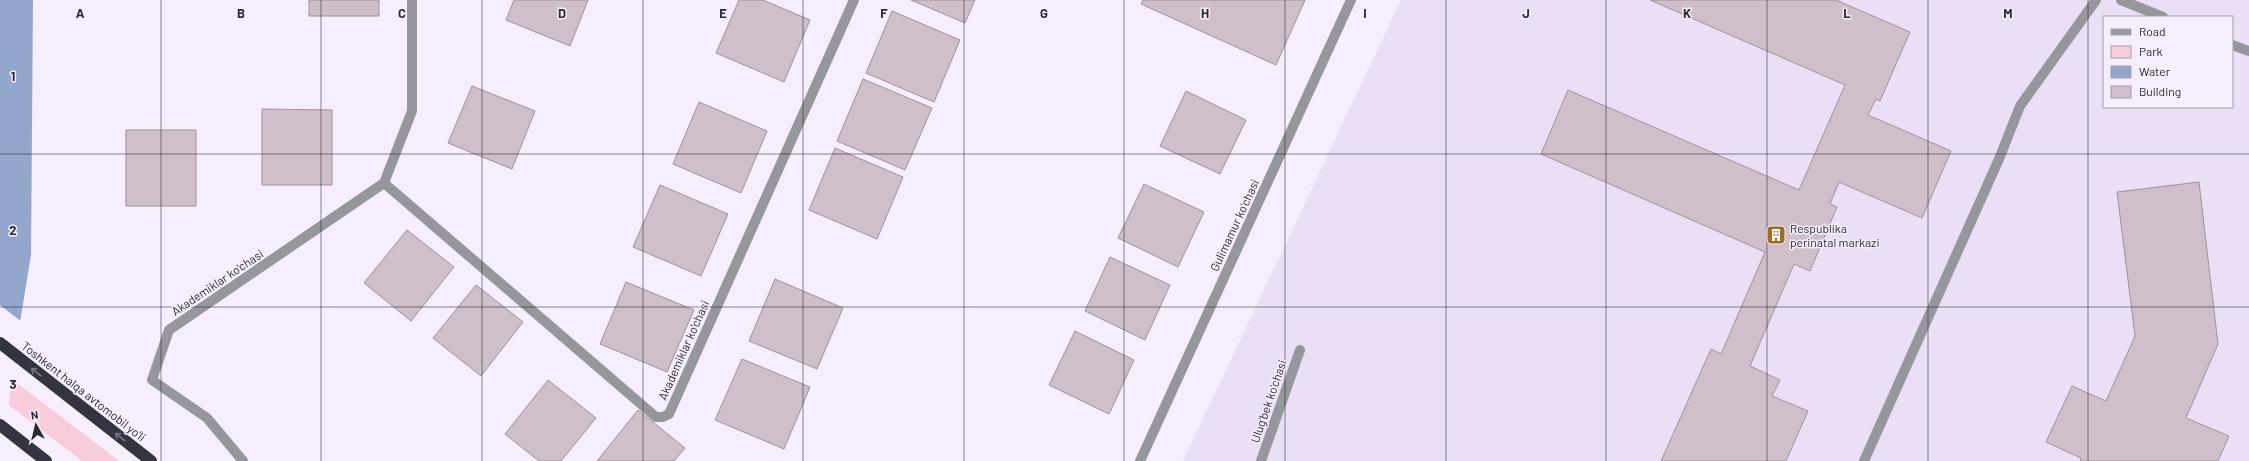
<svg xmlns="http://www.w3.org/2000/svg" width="2249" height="461" font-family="Barlow,sans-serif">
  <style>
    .built { fill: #ebdff6; fill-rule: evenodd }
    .green { fill: #f9ccda }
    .water { fill: #92a7cb }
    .pier { fill: #f6edfd }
    .building { fill: #cebfca; stroke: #a0929d }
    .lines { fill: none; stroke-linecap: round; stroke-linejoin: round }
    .minor { stroke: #96969d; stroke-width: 10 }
    .highway { stroke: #343441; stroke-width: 12 }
    .oneway { stroke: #787583 }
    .grid { fill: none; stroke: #2d2a30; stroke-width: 1; stroke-opacity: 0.55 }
    .labels { text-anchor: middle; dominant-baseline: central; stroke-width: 3; stroke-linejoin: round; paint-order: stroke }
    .street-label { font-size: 12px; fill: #2d2a30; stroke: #f6edfd }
    .poi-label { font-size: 12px; fill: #2d2a30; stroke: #f6edfd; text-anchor: start }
    .grid-label { font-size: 13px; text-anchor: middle; font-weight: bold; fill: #2d2a30; stroke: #f6edfd; stroke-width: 3; stroke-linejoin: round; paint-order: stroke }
  </style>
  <rect width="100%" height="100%" fill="#f6edfd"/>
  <path class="built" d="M1401 0H2249V461H1183ZM2104 17H2232V107H2104Z"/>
  <path class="green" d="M0 370 119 461H82L0 398Z"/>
  <path class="water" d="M0 0H33L31 255 0 444Z"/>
  <path class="pier" d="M0 305 22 322 2 445 0 446Z"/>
  <path class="building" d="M309 0H379V16H309Z
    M514 0H588L570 46 506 20Z
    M739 0H763L810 20 784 82 716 53Z
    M911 0H975L965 23Z
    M1143 0H1305L1276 65 1141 4Z
    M1650 0H1836L1910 32 1880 101 1876 99 1868 115 1951 151 1922 218 1839 182 1830 204 1837 207 1810 271 1794 264 1750 366 1780 380 1772 396 1808 411 1786 461H1661L1711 349 1721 354 1765 252 1541 154 1568 90 1799 190 1845 85Z
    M892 11 960 40 934 102 866 73Z
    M863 79 932 108 905 170 837 141Z
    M472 86 535 111 512 169 448 143Z
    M1186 91 1246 120 1220 174 1160 146Z
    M699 102 767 131 741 193 673 164Z
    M262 109 332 110V185H262Z
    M126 130H196V206H126Z
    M835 148 903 177 877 239 809 210Z
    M2199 182 2218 344 2186 418 2229 436 2218 461H2080L2081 458 2046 442 2072 386 2106 401 2135 336 2117 192Z
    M1144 184 1204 212 1178 267 1118 238Z
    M660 185 728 214 701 276 633 247Z
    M407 230 454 267 411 321 364 283Z
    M1110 257 1170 285 1145 340 1085 311Z
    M775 279 843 308 817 369 749 341Z
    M626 282 694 310 667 372 600 344Z
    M476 285 523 322 481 376 433 338Z
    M1075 331 1134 360 1109 414 1049 385Z
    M742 359 810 387 784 449 715 420Z
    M548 380 596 418 561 461H539L505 434Z
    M638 410 685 448 674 461H597Z"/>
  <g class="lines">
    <path class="minor" d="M2121 0 2163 17
      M2232 45 2249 51
      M384 183 656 417H663L669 414 854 0
      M243 461 207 418 152 380 169 330 384 183 412 111V0
      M1140 461 1351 0
      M1261 461 1300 350
      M1864 461 1999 159 2020 106 2096 0"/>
    <path class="highway" d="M0 343 151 461
      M0 425 46 461"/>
  </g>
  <defs><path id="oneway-shaft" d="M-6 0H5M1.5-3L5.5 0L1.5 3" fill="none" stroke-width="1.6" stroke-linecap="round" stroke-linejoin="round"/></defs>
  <g class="oneway">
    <use href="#oneway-shaft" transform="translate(36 372) rotate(-142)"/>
    <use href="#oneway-shaft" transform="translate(120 437) rotate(-142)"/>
  </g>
  <path class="grid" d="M161 0V461M321 0V461M482 0V461M643 0V461M803 0V461M964 0V461M1124 0V461M1285 0V461M1446 0V461M1606 0V461M1767 0V461M1928 0V461M2088 0V461M0 154H2249M0 307H2249"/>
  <defs>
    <symbol id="building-square" viewBox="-11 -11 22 22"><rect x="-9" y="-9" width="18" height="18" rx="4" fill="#9f6c23" stroke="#f6edfd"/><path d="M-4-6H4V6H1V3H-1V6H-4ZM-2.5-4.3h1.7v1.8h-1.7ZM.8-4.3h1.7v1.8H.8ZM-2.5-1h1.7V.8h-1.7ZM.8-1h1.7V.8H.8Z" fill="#fff"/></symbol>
  </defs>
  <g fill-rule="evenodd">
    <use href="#building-square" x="1765" y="224" width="22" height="22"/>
  </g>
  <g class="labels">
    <g class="street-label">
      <text transform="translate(1234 225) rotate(-65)">Gulimamur ko'chasi</text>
      <text transform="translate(217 282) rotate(-34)">Akademiklar ko'chasi</text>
      <text transform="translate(683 350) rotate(-66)">Akademiklar ko'chasi</text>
      <text transform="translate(84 391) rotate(38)">Toshkent halqa avtomobil yo'li</text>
      <text transform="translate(1268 401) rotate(-71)">Ulug'bek ko'chasi</text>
    </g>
    <g class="poi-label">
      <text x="1790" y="228">Respublika<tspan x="1790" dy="14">perinatal markazi</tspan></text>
    </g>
  </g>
  <g class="grid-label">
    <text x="80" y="18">A</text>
    <text x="241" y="18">B</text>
    <text x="402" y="18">C</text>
    <text x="562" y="18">D</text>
    <text x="723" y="18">E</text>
    <text x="884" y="18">F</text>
    <text x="1044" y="18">G</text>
    <text x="1205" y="18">H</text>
    <text x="1365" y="18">I</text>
    <text x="1526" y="18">J</text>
    <text x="1687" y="18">K</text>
    <text x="1847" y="18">L</text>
    <text x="2008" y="18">M</text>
    <text x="13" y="81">1</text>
    <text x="13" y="235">2</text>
    <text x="13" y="389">3</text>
  </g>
  <rect x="2103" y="16" width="130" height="92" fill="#f6edfd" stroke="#a69fab"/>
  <rect x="2111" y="29" width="20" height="6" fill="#96969d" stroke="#a69fab"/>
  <text x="2139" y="36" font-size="12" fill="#2d2a30">Road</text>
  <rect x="2111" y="46" width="20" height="12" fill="#f9ccda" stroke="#a69fab"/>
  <text x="2139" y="56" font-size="12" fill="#2d2a30">Park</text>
  <rect x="2111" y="66" width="20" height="12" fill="#92a7cb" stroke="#a69fab"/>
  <text x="2139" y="76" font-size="12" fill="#2d2a30">Water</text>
  <rect x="2111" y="86" width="20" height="12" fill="#cebfca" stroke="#a69fab"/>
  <text x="2139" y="96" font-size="12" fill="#2d2a30">Building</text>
  <g transform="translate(36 425) rotate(352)" stroke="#f6edfd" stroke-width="3" paint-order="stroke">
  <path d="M0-3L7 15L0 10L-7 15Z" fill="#2d2a30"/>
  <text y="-6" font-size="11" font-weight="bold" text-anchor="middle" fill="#2d2a30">N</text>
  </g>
</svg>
